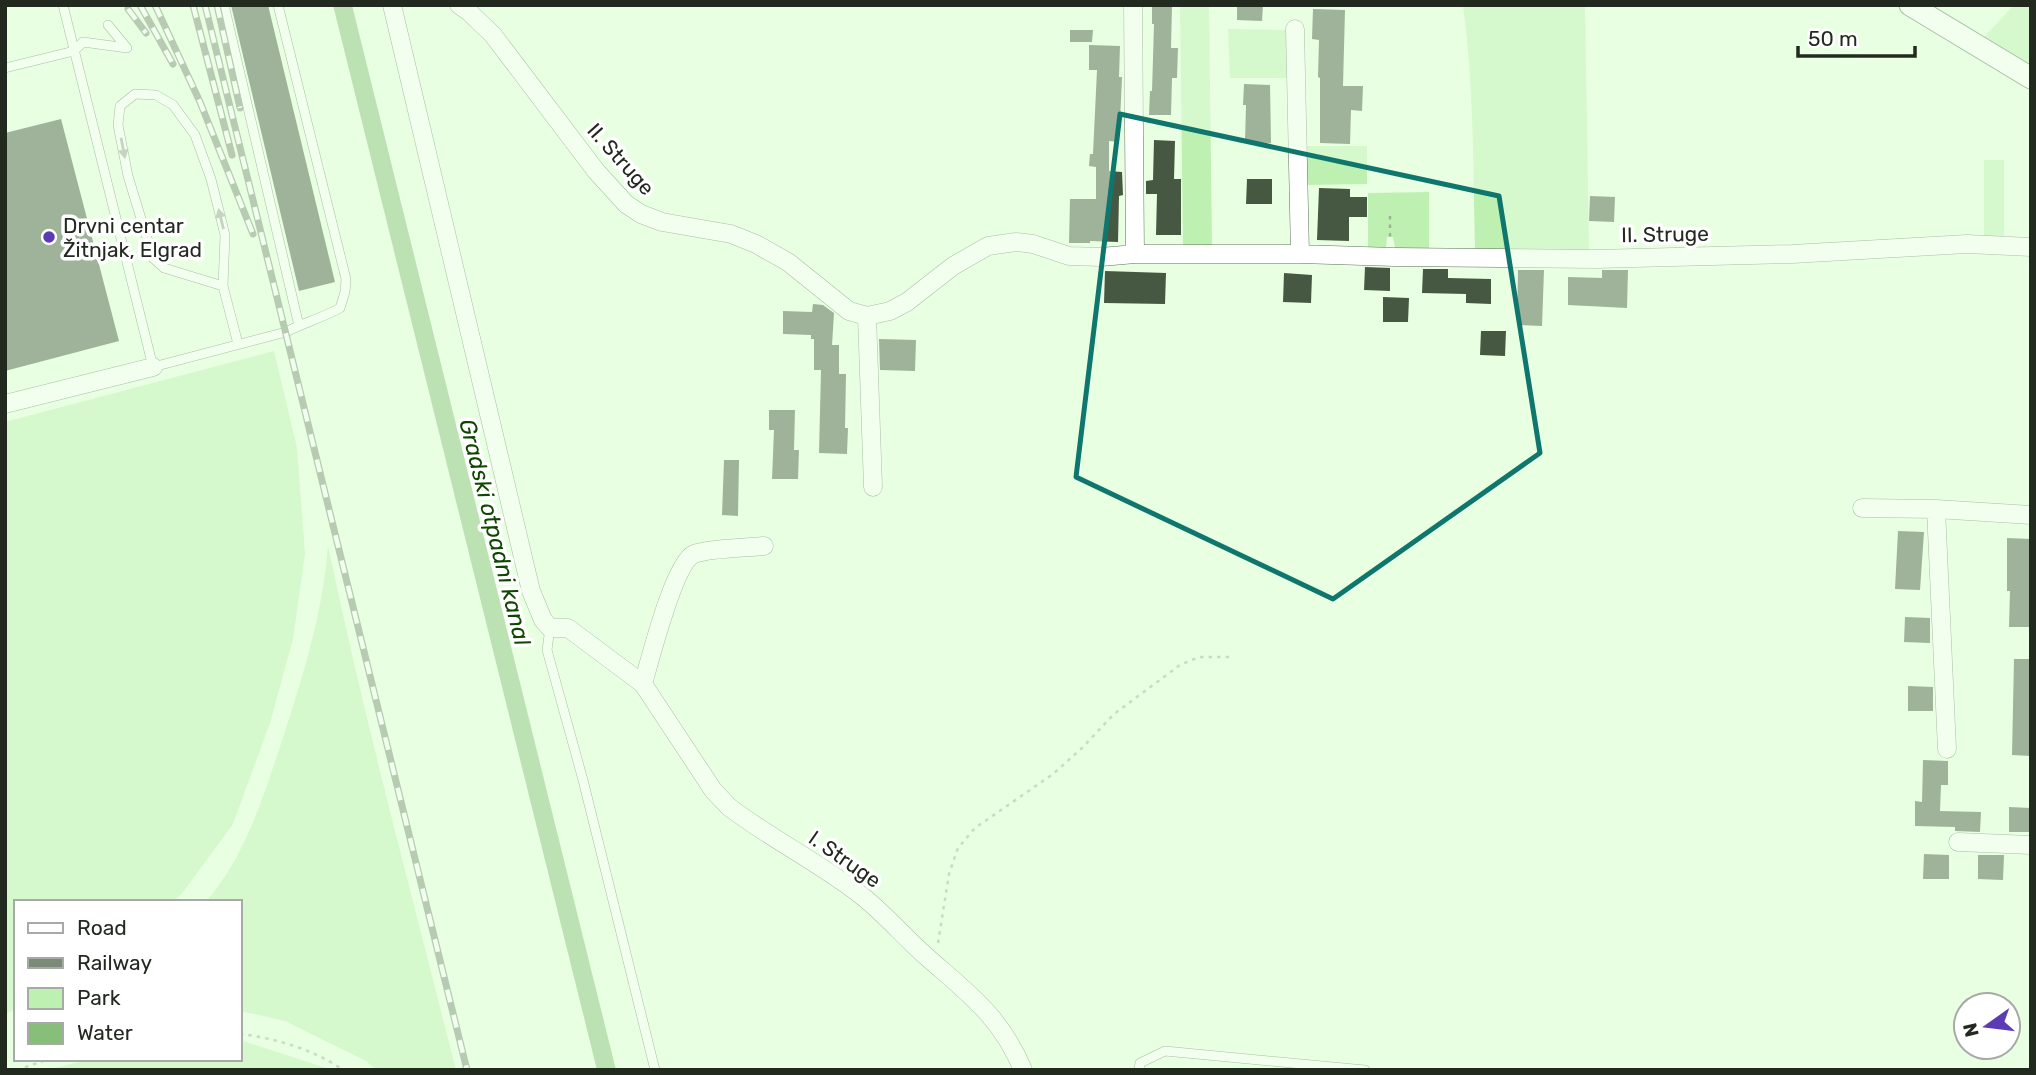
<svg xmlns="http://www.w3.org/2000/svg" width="2036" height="1075" font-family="Rubik,sans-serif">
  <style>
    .green { fill: #bef0b2 }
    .water { fill: #87be7a }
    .building { fill: #465841 }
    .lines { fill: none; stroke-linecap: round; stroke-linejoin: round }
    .service-casing { stroke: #5e7259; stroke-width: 10 }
    .minor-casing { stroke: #5e7259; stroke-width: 19 }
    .tertiary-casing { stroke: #5e7259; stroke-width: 23 }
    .path { stroke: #a0b19b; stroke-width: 2.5; stroke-dasharray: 3.5 5; stroke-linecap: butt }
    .service { stroke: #fff; stroke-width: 9 }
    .minor { stroke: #fff; stroke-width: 18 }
    .tertiary { stroke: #fff; stroke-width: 21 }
    .rail-casing { stroke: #7c8b78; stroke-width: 7 }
    .rail { stroke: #fff; stroke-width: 4.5; stroke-dasharray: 13; stroke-linecap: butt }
    .oneway { fill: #9c9f9b }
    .marked { fill: none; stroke: #0f766e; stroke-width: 5; stroke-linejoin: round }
    .poi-dot { fill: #5c3cb5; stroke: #fff; stroke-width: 2.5 }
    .labels { text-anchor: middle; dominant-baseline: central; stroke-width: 7; stroke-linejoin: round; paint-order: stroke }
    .street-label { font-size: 21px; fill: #222a20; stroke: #fff }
    .poi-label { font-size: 21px; fill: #222a20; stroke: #fff; text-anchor: start }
    .water-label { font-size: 23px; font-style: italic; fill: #0f4600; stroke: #fff }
  </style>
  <rect width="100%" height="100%" fill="#e8ffe2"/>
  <path class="green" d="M1180 5H1209L1212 247 1183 248Z
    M1463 5H1585L1589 251 1475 249C1473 167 1474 86 1463 5Z
    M2014 5H2031V69L1983 38Z
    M1228 29 1289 30V78H1230Z
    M1305 146H1367V184L1306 185Z
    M1984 160H2004V240L1984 238Z
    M1429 192V250L1397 249 1395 248 1393 237H1387L1386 247 1368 250V193Z
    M274 351 297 448 305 554 293 639 270 723 233 824 183 892 173 902H16V1009L5 1014V422Z
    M328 546C365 722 412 896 456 1070H376L366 1061 285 1021 240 1011V902H206C247 853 263 797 283 738 303 676 323 612 328 546Z
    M240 1040 332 1070H49L89 1059H240Z"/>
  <path class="water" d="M333 5H352L616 1070H597Z"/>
  <path class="building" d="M231 5H268L335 282 299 291Z
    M1152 5H1172L1171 48H1178L1177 78H1172L1171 115H1149L1150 91H1152L1154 24H1152Z
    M1237 5H1263L1262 21 1237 20Z
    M1313 9 1345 10 1343 86H1363L1362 111 1351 110 1350 144 1320 143V78L1318 77 1319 40 1312 39Z
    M1070 30H1093L1092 42H1070Z
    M1089 45 1120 46 1119 77H1122L1119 142 1109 141V171L1122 172 1123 195 1119 196 1118 242 1090 241V243H1069L1070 199H1096V167L1089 166 1090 154H1093L1097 70H1089Z
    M1244 84 1270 85 1271 143 1245 142 1246 105H1243Z
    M61 119 119 341 5 371V133Z
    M1154 140 1175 141 1174 179H1181V235H1156L1157 194H1146V181L1153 180Z
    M1247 179H1272V204H1246Z
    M1319 188 1350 189V197H1367V217H1349V241L1317 240Z
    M1590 196 1615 197 1614 222 1589 221Z
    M1365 267 1390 268V291L1364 290Z
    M1423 269H1448V278L1491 279V304L1466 303V294L1422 293Z
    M1518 270H1544L1542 326 1517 325Z
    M1602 270H1628L1627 308 1568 305V277L1602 278Z
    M1105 271 1166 273 1165 304 1104 303Z
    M1284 273 1312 275 1311 303 1283 302Z
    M1383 297 1409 298 1408 322H1383Z
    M813 304 823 305 834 313 832 345H839V374H846L845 428H848L847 454 819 453 821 370H814V339H811V335L783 334V311L812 312Z
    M1481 331H1506L1505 356 1480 355Z
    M879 339 916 340 915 371 880 370Z
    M769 410H795L794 450H799L798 479H772L774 430H769Z
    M724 460H739L738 516 722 515Z
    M1898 531 1924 532 1920 590 1895 589Z
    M2007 538 2031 539V627H2009L2010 591H2007Z
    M1905 617 1930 618V643L1904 642Z
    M2014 659H2031V756L2012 755Z
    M1908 686 1933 687V711H1908Z
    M1923 760 1948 761V785H1941L1940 811 1981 812 1980 832 1955 831V827L1915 826V801L1922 802Z
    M2009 807 2031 808V832H2009Z
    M1924 854 1949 855V879H1923Z
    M1978 855H2004L2003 880 1978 879Z"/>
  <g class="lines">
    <defs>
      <path id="service" d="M63 5 153 367 286 332C303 323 322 318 340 308L345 292 346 279 278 5
        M224 5 299 326
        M5 68 74 51 83 42 127 48 108 25
        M223 286 164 268 153 258 128 176 118 125 120 106 135 94 156 95 173 105 195 135 211 179 225 235 223 286 238 344
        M550 628 547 650 583 780 655 1070
        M1139 1070 1140 1063 1165 1051 1365 1070"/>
      <path id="minor" d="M392 5 531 591 543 620 550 628H568L643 684 713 790 729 807C771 839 820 863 862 896 885 914 905 938 928 958 969 994 1001 1017 1023 1070
        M459 5 469 12 493 35 596 171 626 204 641 214 662 222 731 234 756 244 788 262 849 311 867 316 890 311 907 302 953 266 988 246 1016 242 1033 244 1069 256 1101 257 1135 254H1300L1394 257 1596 259 1792 254 1967 244 2031 247
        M1133 5 1135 254
        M1295 29 1300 254
        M867 316 873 487
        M5 404 153 367
        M1862 508 1936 509 2031 515
        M1936 509 1947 749
        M643 684C650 660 674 563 694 554 709 548 746 548 764 546
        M1958 842 2031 845"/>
      <path id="tertiary" d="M1910 5 2031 78"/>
    </defs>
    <use href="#service" class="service-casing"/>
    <use href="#minor" class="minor-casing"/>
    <use href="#tertiary" class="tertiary-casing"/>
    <path class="path" d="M1390 216V240
      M938 943 949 874 958 848 975 828 1053 774 1082 748 1114 714 1180 665 1199 657H1230
      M240 1034C275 1038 315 1050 343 1070
      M17 1070 49 1059"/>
    <use href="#service" class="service"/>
    <use href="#minor" class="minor"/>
    <use href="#tertiary" class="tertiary"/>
    <defs>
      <path id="rail" d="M140 5 173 64
        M155 5 200 102 253 234
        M193 5 232 155
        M205 5 467 1070
        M217 5 240 108
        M128 9 146 33"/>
    </defs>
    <use href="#rail" class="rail-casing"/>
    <use href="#rail" class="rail"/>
  </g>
  <defs><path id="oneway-solid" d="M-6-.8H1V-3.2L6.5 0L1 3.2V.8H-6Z" transform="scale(1.75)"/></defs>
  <g class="oneway">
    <use href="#oneway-solid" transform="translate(123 148) rotate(79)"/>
    <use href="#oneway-solid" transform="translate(221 219) rotate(-104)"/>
  </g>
  <path d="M0 0H2036V1075H0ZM1120 114 1499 196 1540 453 1333 599 1076 477Z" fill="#e8ffe2" fill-opacity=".55" fill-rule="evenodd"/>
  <path class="marked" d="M1120 114 1499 196 1540 453 1333 599 1076 477Z"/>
  <circle class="poi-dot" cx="49" cy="237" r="7"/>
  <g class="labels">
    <g class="street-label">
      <text transform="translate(621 159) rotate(48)">II. Struge</text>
      <text transform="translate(1665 234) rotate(-1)">II. Struge</text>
      <text transform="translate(845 859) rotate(35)">I. Struge</text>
    </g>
    <g class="poi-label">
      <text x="63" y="225">Drvni centar<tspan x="63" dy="24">Žitnjak, Elgrad</tspan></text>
    </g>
    <g class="water-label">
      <text transform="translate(495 532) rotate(76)">Gradski otpadni kanal</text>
    </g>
  </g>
  <rect width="2036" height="1075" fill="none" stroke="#222a20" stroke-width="14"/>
  <rect x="14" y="900" width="228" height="161" fill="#ffffff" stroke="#a7aaa6" stroke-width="2"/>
  <rect x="28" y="923" width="35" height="10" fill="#ffffff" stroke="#a7aaa6" stroke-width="2"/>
  <text x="77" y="935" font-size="21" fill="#222a20">Road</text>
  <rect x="28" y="958" width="35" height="10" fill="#7c8b78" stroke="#a7aaa6" stroke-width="2"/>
  <text x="77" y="970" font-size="21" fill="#222a20">Railway</text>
  <rect x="28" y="988" width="35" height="21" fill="#bef0b2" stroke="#a7aaa6" stroke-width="2"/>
  <text x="77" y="1005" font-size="21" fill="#222a20">Park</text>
  <rect x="28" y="1023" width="35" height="21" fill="#87be7a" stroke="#a7aaa6" stroke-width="2"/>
  <text x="77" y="1040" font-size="21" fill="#222a20">Water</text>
  <g transform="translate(1987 1026) rotate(256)"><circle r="33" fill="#ffffff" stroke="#a7aaa6" stroke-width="2"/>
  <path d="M0-5L12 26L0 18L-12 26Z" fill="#5c3cb5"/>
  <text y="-10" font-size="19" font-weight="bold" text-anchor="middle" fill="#222a20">N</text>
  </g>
  <path d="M1798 46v10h117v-10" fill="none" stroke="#222a20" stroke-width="3.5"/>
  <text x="1808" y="46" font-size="21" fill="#222a20" stroke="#ffffff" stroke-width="5" paint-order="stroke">50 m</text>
</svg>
